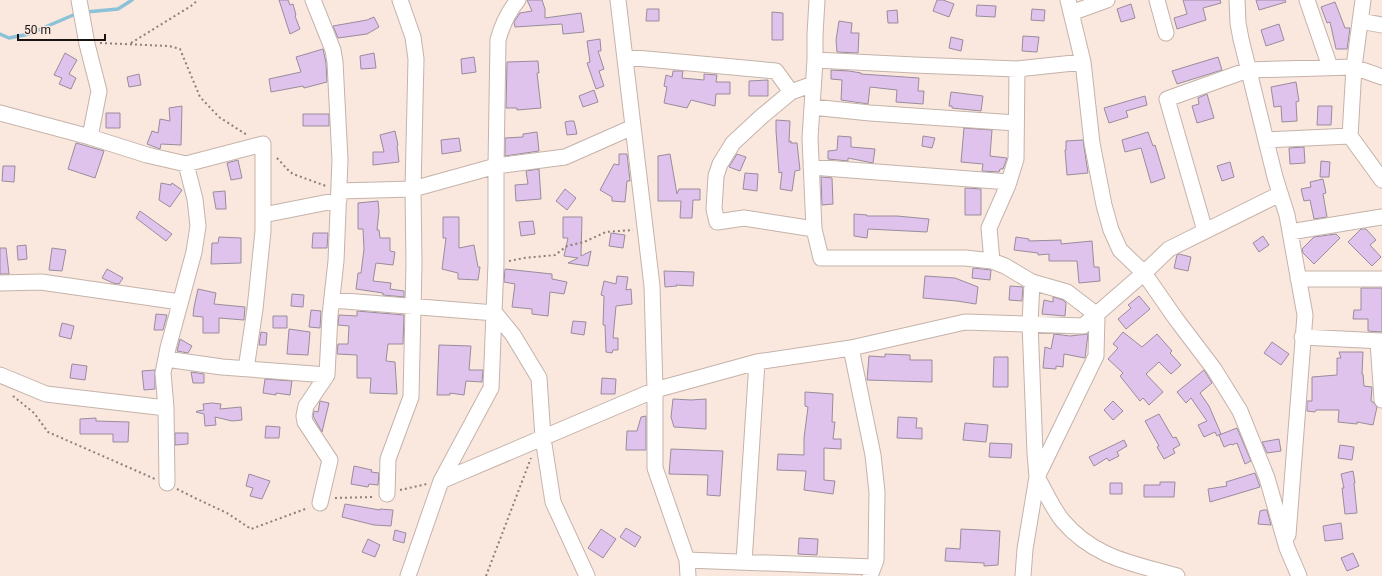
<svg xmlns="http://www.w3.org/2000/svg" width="1382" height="576" font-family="Roboto,sans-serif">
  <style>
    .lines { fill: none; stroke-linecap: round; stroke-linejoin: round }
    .stream { stroke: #8cc2d7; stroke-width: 3.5 }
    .building { fill: #e0c3ec; stroke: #988d9c }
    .minor-casing { stroke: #c5b3aa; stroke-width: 17 }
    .path { stroke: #8c7f79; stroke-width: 2; stroke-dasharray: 2 3; stroke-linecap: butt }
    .minor { stroke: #fff; stroke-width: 15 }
  </style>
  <rect width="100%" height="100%" fill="#fae7de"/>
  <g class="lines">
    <path class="stream" d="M86 12 118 9 132 0
      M0 34 9 38 29 34 78 13"/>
  </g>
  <path class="building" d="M279 0H288L290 5 293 4 296 15 295 16 300 29 290 34Z
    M527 0H542L545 9V18L581 13 584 32 563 34 562 24 515 27 514 22 520 13 532 11Z
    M937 0H943L954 4 949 17 933 11Z
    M1183 0H1220L1221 3 1203 8 1206 20 1177 29 1174 18 1187 14Z
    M1256 0H1285L1286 2 1259 10Z
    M1335 2 1345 28H1350L1347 49H1336L1330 22 1327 23 1321 7Z
    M1131 4 1135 18 1121 22 1117 9Z
    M977 5 996 6 995 17 976 16Z
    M647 9H659V21H646Z
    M1032 9 1045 10 1044 21 1031 20Z
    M897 10 898 23H888L887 11Z
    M772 12 783 13V40H772Z
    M374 17 379 27 367 34 338 38 333 26 367 20Z
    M839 21 852 23 851 33H859L858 53 837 52 836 40Z
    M1279 24 1284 40 1266 46 1261 30Z
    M1023 36 1039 37 1037 52 1022 51Z
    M951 37 963 40 961 51 949 48Z
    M600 39 601 51H598L604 69 599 71 604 86 596 89 587 63 590 62 587 41Z
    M323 49 326 63 327 82 304 88 303 86 271 92 269 79 301 72 296 57Z
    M65 53 77 60 69 74 76 78 71 89 59 84 62 78 54 75Z
    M374 53 376 68 361 69 360 56Z
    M474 57 476 72 462 74 461 59Z
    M1218 57 1222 70 1177 84 1172 71Z
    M538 61 539 73H537L541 108 517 110V108H506L507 62Z
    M831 70 849 71 861 73V74L919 78 918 91H924L923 104 896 102 897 90 870 87 868 104 841 100 842 80 831 79Z
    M673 71H683L682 78 704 80V74L717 75 716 82H730V94H716L715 106 691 100 687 108 664 103 667 87 664 86 666 75 672 77Z
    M139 74 141 85 129 87 127 77Z
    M768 80V96H749V81Z
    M1296 82 1299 101 1296 102 1297 121 1282 122 1281 106 1274 107 1271 87Z
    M594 90 598 102 583 107 579 96Z
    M951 92 983 96 981 111 952 108V106H949Z
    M1207 94 1214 118 1197 123 1192 106 1199 104 1198 98Z
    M1145 96 1147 105 1126 111 1128 117 1109 123 1104 108Z
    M182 106 181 145 161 144 160 149 147 144 152 131 158 133 160 119 170 121 169 108Z
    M1318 106H1332L1331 125H1317Z
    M106 113H120V128H106Z
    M303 114H329V126H303Z
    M776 120 790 121 789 142 791 141V143H797L800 170 795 171 792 191 780 189 782 172 779 173 776 131Z
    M570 121H574L577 134 567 135 565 122Z
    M964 128 992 130 990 156 1007 158 1003 169H1000L999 172 982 171 983 164 961 162Z
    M395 131 398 145 397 146 399 162 373 165V152H384L380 135Z
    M537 132 539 151 505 156V138L523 137V134Z
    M1148 132 1153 146 1155 145 1165 178 1151 183 1141 148 1125 152 1122 140Z
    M838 136 851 137V147L875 149 873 163 848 158V161L828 159V151L837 150Z
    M923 136 935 138 932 148 922 146Z
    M459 138 461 151 442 154 441 140Z
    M1083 140 1088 173 1067 175 1065 150H1066V141Z
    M76 143 104 151 95 178 68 169Z
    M1304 147 1305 163 1290 164 1289 148Z
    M619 154H627L630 181H627L625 202 612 201V197L600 190 614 164 619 165Z
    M670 154 677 194 679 189H700V200H693L692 218H680L681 201H658V156Z
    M737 154 746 157 740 171 729 167Z
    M238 160 242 178 231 180 227 163Z
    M1321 161 1330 162 1329 177H1320Z
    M1230 162 1234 177 1222 181 1217 166Z
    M3 166H15L14 182 2 181Z
    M539 169 541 199 516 201 515 185 528 184 526 171Z
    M745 173 758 174 757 191 743 189Z
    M821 177 832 178 833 204 822 205Z
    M1323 179 1326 193 1323 194 1327 217 1314 219 1310 200 1304 201 1301 189 1311 187 1310 182Z
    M161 183 171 185 172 183 182 190 170 207 159 200Z
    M965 188 981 189V215H965Z
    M565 189 576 198 567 210 556 201Z
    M225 191 226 209H216L213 192Z
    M378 201 379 211 377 230H379L380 238H390V251L395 252 393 265 376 263 373 281 391 283 390 289 404 291V297L383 295V293L356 289 358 273H361L364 249 363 229H358V203Z
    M140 211 172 234 166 241 136 218Z
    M854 214 867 215V216H897L929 219 927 232 868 229 867 238 854 236Z
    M443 217H459V248L474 245 478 267H480L478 280 458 279V273L442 269 446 238H443Z
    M563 217H582L581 256 591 251 588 266 568 263 578 258 564 256 568 238H563Z
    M533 221 535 234 521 236 519 222Z
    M1361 229H1366L1376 240 1370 245 1381 257 1372 266 1348 242Z
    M313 233H328L327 248H312Z
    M611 233 625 235 623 248 609 246Z
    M1336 234 1340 238 1314 264 1303 253 1302 249 1314 237Z
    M1263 236 1269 245 1259 252 1253 243Z
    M219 237 241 238V263L211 264 212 243H218Z
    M1016 237 1029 239V241L1061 240V244L1092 241 1094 267H1099L1100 281 1079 283 1077 261H1049V254L1038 255V253L1014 250Z
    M26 245 27 259 18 260 17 246Z
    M0 248H6L9 274H0Z
    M52 248 66 250 62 271 49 270Z
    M1179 254 1191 257 1188 271 1174 268 1177 255Z
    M973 268 991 270 990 280 972 278Z
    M107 269 123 278 119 284 113 283 102 278Z
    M505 269 552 274V279L567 282 564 294 550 292 548 316 532 314V309L512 307 515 284 504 282Z
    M664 271 694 272 693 286 676 285 677 286 665 287Z
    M617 276 628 277 626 290 631 289 632 304 616 306 613 338H618V350H613L612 353 606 352 605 325H603L604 296 601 295 604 281 616 284Z
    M925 276 955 278 978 287 976 304 957 301 923 298Z
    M1010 286 1023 287 1022 301 1009 300Z
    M1361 288H1382V332L1368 331V319H1353L1354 310H1361Z
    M198 289 216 293 214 304 245 307 244 320 219 318V333H203V317L193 316 194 307Z
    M292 294 304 295 303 307 291 306Z
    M1139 296 1150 309 1126 329 1118 319 1131 308 1128 305Z
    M1053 297 1063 300 1066 303 1065 316 1042 314 1044 300 1053 302Z
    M311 310 321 311 320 328 309 327Z
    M357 311 404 315 403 344H388L386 361 395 362 397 394 370 393 371 378H357V355L337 354 338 344H348L349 326 338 325 339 315 357 316Z
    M156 314 167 315 163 330H154Z
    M273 316H287V328H273Z
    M573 321 586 322 584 335 571 333Z
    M62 323 74 326 71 339 59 336Z
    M289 329 310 332 308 355 287 354Z
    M261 332 267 333 266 345H259Z
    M1123 332 1142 347 1157 334 1172 351 1170 353 1181 365 1171 374 1159 362 1146 374 1163 392 1149 405 1143 398 1140 401 1120 376 1123 373 1108 359 1118 348 1113 344Z
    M1054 334 1070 336 1088 334 1085 358 1064 354 1063 367 1056 366V369L1043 368 1045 347 1051 349Z
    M180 339 192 346 188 353 177 351Z
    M1272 342 1289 354 1281 365 1264 353Z
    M439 345 471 346 469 370H483L482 382 466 381 464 395 450 393V395H437Z
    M1339 352H1363L1362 374H1363L1364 386 1372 387 1371 401 1373 402 1377 407 1373 425 1357 422V424L1338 422 1339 410H1316L1315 412 1307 411V401H1312V377L1337 375V358H1341Z
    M885 354 910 355V360H932V382L867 380 869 356 885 357Z
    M994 357H1008V387H993Z
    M72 364 87 366 85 380 70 378Z
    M155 370V389L144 390 142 371Z
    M1204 370 1212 383 1200 393 1209 406 1221 434 1217 436 1215 432 1204 437 1198 425 1207 421 1191 398 1186 403 1177 392Z
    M191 372 204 374V383H193Z
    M602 378 616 379 615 394H601Z
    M265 379 292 381 290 395 276 393V395L263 393Z
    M805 392 833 394 832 422H835L833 439H841V449L824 448V480L835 481 833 494 804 490 806 471 777 470 778 454 804 455V438L808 407 805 406Z
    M673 399 691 400 706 399V429L674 427 671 417Z
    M320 401 329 403 322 432 313 416 314 411 318 412Z
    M1113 401 1123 411 1113 420 1104 410Z
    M212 403 221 404 220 409 241 407 242 420 232 421 215 417 216 425 205 426 204 414 196 412 197 411 204 410 203 404Z
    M1159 414 1173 438 1176 437 1180 445 1173 449 1175 453 1164 459 1157 447 1159 446 1145 421Z
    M646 416V450H626L627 431H637L641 417Z
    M898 417 917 418 916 428H922V439L897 438Z
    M96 418V421L129 422 128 442H113V434H80V419Z
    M965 423 988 425 986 442 963 440Z
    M266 426 280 427 279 438H265Z
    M1237 428 1251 461 1245 464 1237 443 1232 445 1231 444 1224 447 1219 435Z
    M175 433H188V444L175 445Z
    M1279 439 1281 451 1267 453 1262 442Z
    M1124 440 1127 446 1117 452 1119 456 1109 461 1107 458 1094 466 1089 457Z
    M990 443 1012 444 1011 458 989 457Z
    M1340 445 1354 447 1352 460 1338 458Z
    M671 449 723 451 720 496 707 495 708 475 669 474Z
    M354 466 372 470 371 472 379 473 378 485 369 484 368 487 351 484Z
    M1353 471 1355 483H1354L1357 513 1345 514 1342 488H1344L1341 474Z
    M1255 473 1260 487 1210 502 1208 489 1227 486 1226 482Z
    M249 474 270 481 262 499 250 496 253 488 246 486Z
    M1160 482H1175L1174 497H1144V485H1160Z
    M1110 483H1122V494H1110Z
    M345 504 380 510V509L393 510 391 526 374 525 342 517Z
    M1264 510H1267L1271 525 1258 524 1260 511Z
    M1341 523 1343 539 1325 541 1323 526Z
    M626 528 641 537 635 547 620 537Z
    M601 529 616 539 603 558 588 548Z
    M961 529 1000 531 998 565 984 566V563L945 561 946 548 960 549Z
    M395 530 406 533 404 543 393 540Z
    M799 538 818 539 817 555 798 554Z
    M368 539 380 545 375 557 362 552Z
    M1353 553 1359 566 1347 571 1341 558Z"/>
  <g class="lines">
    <defs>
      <path id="minor" d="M79 0 87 44 99 91 90 137
        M313 0 333 50 335 62 340 160 336 261 330 315 327 375 306 406 304 416 305 422 330 460 320 503
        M618 0 652 286 655 390V468L687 560 688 576
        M817 0 815 35V60L810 138 814 229 821 258H965L992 261 989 228 1008 185 1016 159 1017 69
        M1068 0 1083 62 1092 143 1104 205 1111 230 1120 250 1144 273 1176 319 1214 369 1240 411 1267 478 1287 548 1299 576
        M1157 0 1166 33
        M1237 0 1238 23 1241 39 1275 177 1287 215 1305 315 1288 535
        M1307 0 1330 67
        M1363 0 1354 67 1350 136 1382 180
        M1071 13 1107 0
        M1360 21 1382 25
        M625 57 776 71 791 92
        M815 60 914 65 1017 69 1083 62
        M813 84 791 92 761 117 733 143 720 164 716 176 714 209 717 222 744 218 814 229
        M812 107 870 113 1016 123
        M0 113 90 137 147 155 186 164 263 144V231L255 309 246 369
        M1266 140 1350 136
        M811 167 1009 182
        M339 191 413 189 496 166 565 157 633 127
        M263 215 339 200
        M1205 231 1167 99 1248 70 1354 67 1382 77
        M1290 232 1382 217
        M992 261 1005 266 1032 282 1067 292 1097 315 1096 356 1037 477C1045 491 1052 507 1062 520 1094 558 1132 563 1177 576
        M1298 279H1382
        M0 283 41 282 180 302
        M332 300 495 313 513 335 539 378 543 438 553 502 587 576
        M1302 337 1382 341
        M1378 341 1382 400
        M851 348 873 455 877 492 876 560 870 576
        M166 359 222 367 327 375
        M0 375 46 394 166 408
        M441 481 655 390 757 362 851 348 965 322 1083 326 1144 273 1169 249 1280 194
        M167 483 166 408 163 373 168 348 194 252 198 226 195 199 186 164
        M387 494 388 459 411 397 414 264 413 189 416 59 413 37 400 0
        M687 560 873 567
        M744 562 757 362
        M408 576 441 481 491 388 496 263V166L498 40C502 25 508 12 518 0
        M1023 576 1025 549 1037 477 1035 453 1030 323 1032 282"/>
    </defs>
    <use href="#minor" class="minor-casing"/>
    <path class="path" d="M100 43 169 46 180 49 200 97 219 117 247 135
      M131 43 191 6 198 0
      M277 158 289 171 293 174 326 186
      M509 261 524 258 555 255 567 246 584 242 606 232 633 230
      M13 396 34 413 48 432 155 479
      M177 489 195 498 227 513 251 529 308 508
      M400 490 427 484
      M335 498 374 497
      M486 576 531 458"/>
    <use href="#minor" class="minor"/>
  </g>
  <path d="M18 34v6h87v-6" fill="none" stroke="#1a1310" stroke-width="2"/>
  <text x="24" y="34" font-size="12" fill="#1a1310" stroke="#fae7de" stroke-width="3" paint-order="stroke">50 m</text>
</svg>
